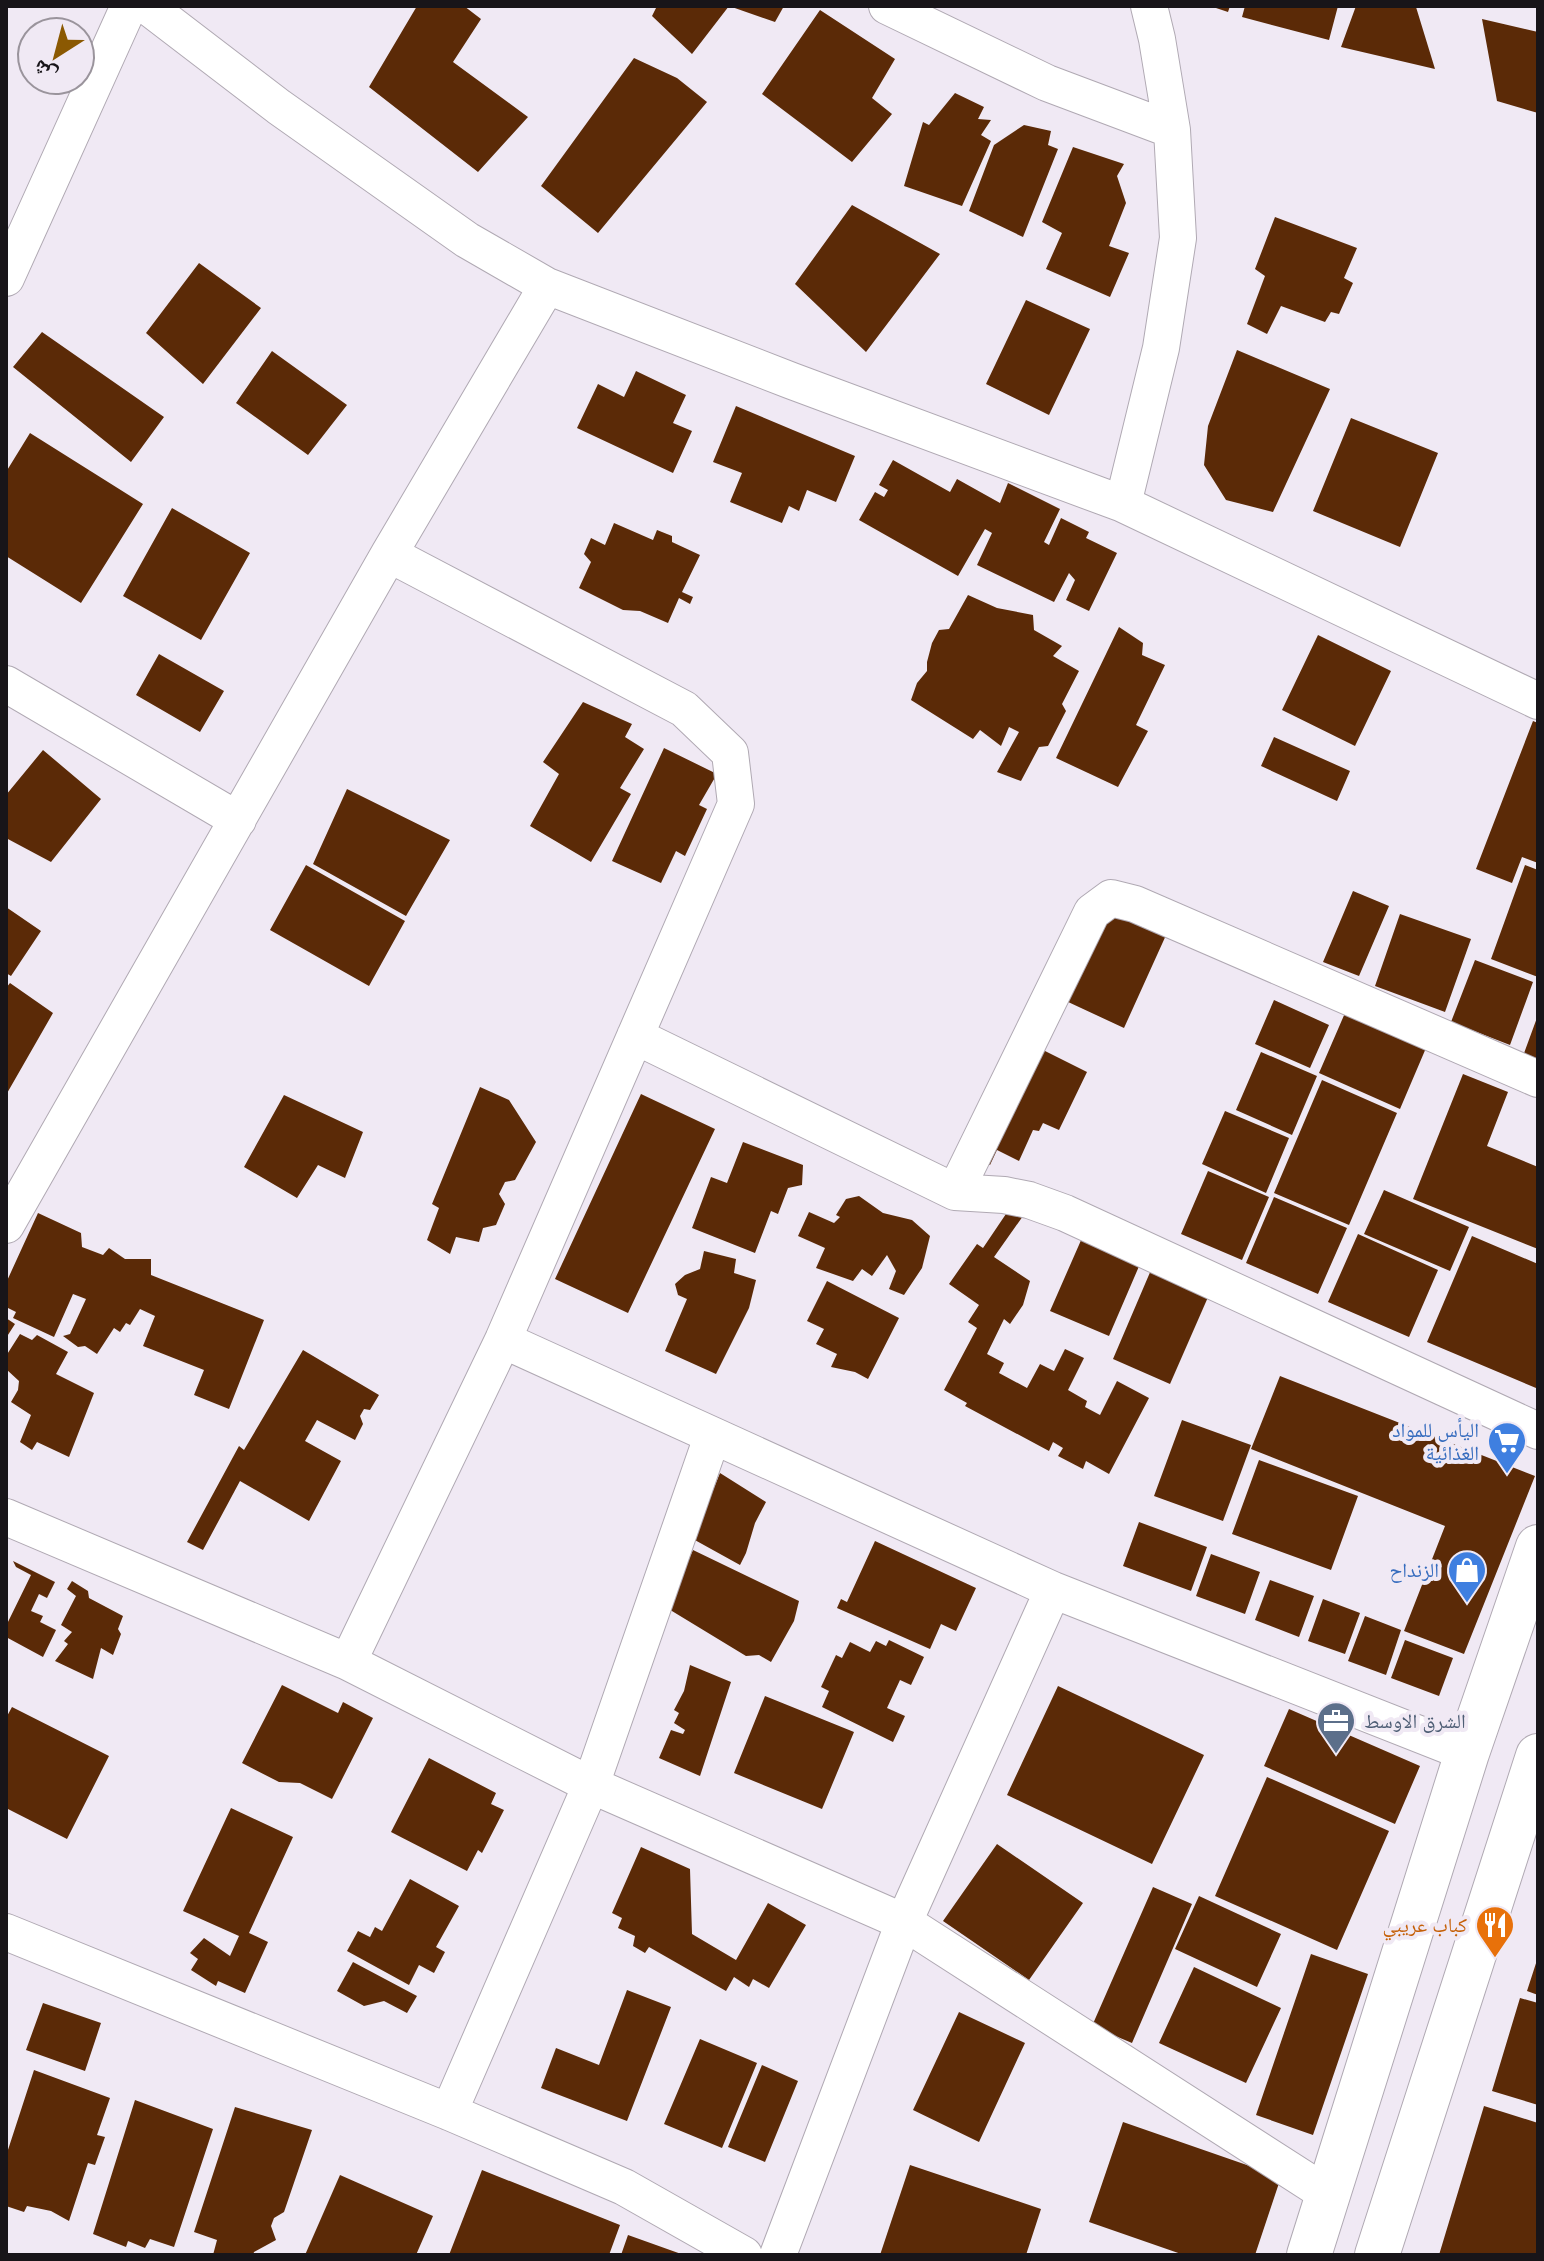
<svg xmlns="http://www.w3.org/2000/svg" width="1544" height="2261" font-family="'PT Sans','Noto Naskh Arabic',sans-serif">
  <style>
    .building { fill: #5b2a07 }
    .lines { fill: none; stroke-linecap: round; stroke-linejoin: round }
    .street-casing { stroke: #b0a9b3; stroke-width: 38 }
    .primary-casing { stroke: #b0a9b3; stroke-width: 46 }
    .street { stroke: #fff; stroke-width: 36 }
    .primary { stroke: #fff; stroke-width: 44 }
    .labels { text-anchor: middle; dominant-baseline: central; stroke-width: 8; stroke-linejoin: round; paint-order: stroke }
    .shop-label { font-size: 20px; fill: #366cbe; stroke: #f0e9f4; text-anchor: end }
    .service-label { font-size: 20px; fill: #4e5e75; stroke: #f0e9f4; text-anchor: start }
    .food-label { font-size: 20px; fill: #c56008; stroke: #f0e9f4; text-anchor: end }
  </style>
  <rect width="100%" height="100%" fill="#f0e9f4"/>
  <path class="building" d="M417 6H464L481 19 453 62 528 117 478 172 369 87Z
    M657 6H729L692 54 652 16Z
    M729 6H784L775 22Z
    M1210 6H1230L1228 12Z
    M1245 6H1338L1329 40 1242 17Z
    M1356 6 1416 7 1435 69 1341 47Z
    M820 10 895 59 872 98 892 114 852 162 762 94Z
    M1482 19 1538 32V113L1497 101Z
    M634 58 677 78 707 102 598 233 541 186Z
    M955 93 984 107 978 119 991 120 981 135 991 141 962 206 904 186 923 122 929 125Z
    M1024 125 1051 131 1048 145 1058 149 1023 237 969 211 994 145Z
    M1073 147 1124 164 1117 176 1126 203 1109 246 1129 253 1110 297 1046 269 1062 233 1042 222Z
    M852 205 940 254 866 352 795 284Z
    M1275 217 1357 248 1344 278 1353 283 1339 314 1331 312 1325 322 1281 306 1267 334 1247 324 1265 276 1255 269Z
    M199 263 261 308 203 384 146 333Z
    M1026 300 1090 329 1049 415 986 384Z
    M42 332 164 417 131 462 13 367Z
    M1237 350 1330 389 1273 512 1226 500 1204 465 1208 426Z
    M272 351 347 405 308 455 236 403Z
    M636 371 686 395 673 423 692 431 673 473 577 428 598 384 624 397Z
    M736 406 855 456 836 502 807 490 799 511 789 506 782 523 730 502 742 473 713 462Z
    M1351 418 1438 453 1400 547 1313 511Z
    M30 433 143 504 81 603 6 556V472Z
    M893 460 950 492 957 479 1000 503 1008 483 1060 509 1044 542 1049 545 1061 518 1089 532 1086 538 1117 553 1089 611 1066 600 1075 580 1069 573 1054 602 977 565 992 533 985 529 958 576 859 520 875 492 884 497 888 490 879 485Z
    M172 508 250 553 201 640 123 596Z
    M614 523 653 540 657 530 672 536V542L700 555 682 592 693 597 690 604 679 598 668 623 640 611 623 610 579 588 591 562 584 554 591 538 605 545Z
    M968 595 997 608 1033 615 1034 630 1062 646 1053 656 1079 671 1062 704 1066 711 1048 746 1039 747 1021 781 997 772 1019 732 1009 727 1001 746 980 730 973 739 911 700 917 683 927 671V662L932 643 939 630 949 629Z
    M1119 627 1143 643 1142 655 1165 665 1136 725 1148 731 1118 787 1056 758Z
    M1318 635 1391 671 1355 746 1282 710Z
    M159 654 224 691 200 732 136 695Z
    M583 702 632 724 625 737 644 749 620 788 631 794 591 862 530 826 559 774 543 762Z
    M1533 721 1538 723V863L1522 857 1512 883 1476 869Z
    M1274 737 1350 771 1337 801 1261 766Z
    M664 748 717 774 699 805 707 809 685 856 676 851 661 883 612 861Z
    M43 750 101 799 51 862 6 838V795Z
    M347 789 450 840 406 916 313 864Z
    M306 865 405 921 369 986 270 930Z
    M1525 865 1538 870V977L1491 959Z
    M1353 891 1389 906 1359 976 1323 962Z
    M1109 906 1167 933 1124 1028 1066 1001Z
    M6 907 41 931 11 976 6 973Z
    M1400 914 1471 939 1445 1012 1375 986Z
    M1475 960 1533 982 1510 1045 1451 1022Z
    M10 983 53 1013 6 1095V988Z
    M1274 1000 1329 1025 1310 1068 1255 1044Z
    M1345 1013 1426 1048 1400 1109 1319 1073Z
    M1538 1015V1061L1523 1056Z
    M1031 1044 1087 1072 1059 1130 1043 1123 1039 1131 1033 1130 1019 1161 997 1150 990 1165 975 1157Z
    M1261 1052 1317 1076 1292 1135 1236 1110Z
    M1463 1074 1508 1092 1487 1146 1538 1167V1249L1413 1199Z
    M1322 1080 1397 1113 1349 1225 1274 1193Z
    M480 1087 509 1100 536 1142 515 1180 505 1182 499 1194 505 1204 496 1225 483 1228 479 1242 456 1237 450 1254 427 1240 439 1208 432 1204Z
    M641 1094 715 1129 628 1313 555 1279Z
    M284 1095 363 1132 345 1178 318 1165 297 1198 244 1167Z
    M1225 1111 1289 1138 1266 1193 1202 1164Z
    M743 1142 803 1165 802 1185 788 1188 778 1214 771 1211 755 1253 692 1228 711 1177 727 1183Z
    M1208 1171 1269 1197 1242 1260 1181 1234Z
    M1384 1190 1469 1227 1450 1271 1364 1234Z
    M859 1196 883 1213 912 1220 930 1236 922 1268 904 1295 889 1289 896 1271 887 1255 872 1276 862 1269 853 1281 816 1268 825 1248 798 1236 809 1212 834 1223 840 1217 836 1215 846 1199Z
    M1274 1197 1347 1228 1318 1294 1246 1263Z
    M1010 1208 1023 1216 994 1257 1030 1281 1023 1305 1010 1324 1004 1319 987 1354 1004 1363 999 1373 1027 1388 1040 1364 1054 1371 1065 1349 1084 1358 1068 1390 1087 1401 1085 1407 1100 1415 1117 1381 1149 1398 1109 1474 1086 1461 1083 1469 1058 1456 1063 1448 1053 1442 1049 1451 965 1406 967 1403 944 1390 977 1328 968 1322 979 1305 949 1284 977 1244 983 1248Z
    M38 1213 81 1233 82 1247 103 1255 109 1248 125 1259H151V1275L264 1320 229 1409 194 1395 204 1370 143 1346 155 1316 140 1309 130 1325 126 1323 120 1332 114 1328 97 1354 85 1346 78 1347 63 1336 70 1334 86 1299 73 1294 54 1337 13 1318 16 1312 6 1307V1283Z
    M1358 1234 1438 1270 1409 1337 1328 1302Z
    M1472 1236 1538 1264V1382L1536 1388 1427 1342Z
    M1082 1238 1140 1264 1109 1336 1050 1311Z
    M704 1251 736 1259 734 1273 756 1280 749 1308 716 1374 665 1351 687 1299 678 1295 675 1284 685 1275 700 1269Z
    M1154 1263 1212 1288 1170 1384 1113 1359Z
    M827 1281 899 1318 868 1379 855 1372 831 1367 837 1354 816 1344 824 1329 807 1321Z
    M6 1318 15 1324 6 1338Z
    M20 1334 32 1340 37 1335 68 1352 56 1374 94 1393 69 1457 37 1442 32 1450 20 1442 31 1415 11 1402 18 1390 19 1381 6 1369V1356Z
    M303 1350 379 1395 370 1410 364 1409 360 1416 363 1424 355 1440 317 1420 305 1441 341 1461 309 1521 240 1481 203 1550 187 1542 239 1446 244 1450Z
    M1280 1376 1535 1476 1464 1654 1404 1631 1445 1526 1251 1449Z
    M1182 1420 1251 1445 1223 1521 1154 1496Z
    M1259 1460 1358 1496 1331 1570 1232 1534Z
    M720 1473 766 1502 755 1523 746 1553 740 1565 693 1539Z
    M1139 1522 1207 1547 1191 1591 1123 1566Z
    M875 1541 976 1588 956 1631 941 1624 930 1649 837 1608 841 1599 847 1602Z
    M693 1550 799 1601 794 1621 771 1662 759 1655 746 1656 667 1608Z
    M1211 1554 1260 1572 1245 1614 1196 1596Z
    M13 1561 55 1582 47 1598 39 1594 31 1611 43 1616 40 1622 56 1630 43 1657 6 1637V1626L31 1575 16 1567Z
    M1270 1580 1314 1596 1299 1637 1255 1620Z
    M72 1581 88 1591 89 1598 123 1616 118 1629 121 1634 113 1655 101 1648 93 1679 55 1661 68 1644 64 1641 72 1632 61 1625 76 1596 67 1589Z
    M1323 1599 1360 1613 1345 1654 1308 1641Z
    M1365 1616 1401 1630 1386 1675 1348 1661Z
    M889 1640 924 1657 911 1685 900 1680 887 1708 905 1716 893 1742 822 1707 829 1691 821 1687 836 1655 842 1658 850 1642 870 1652 876 1641 886 1646Z
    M1405 1640 1453 1658 1439 1696 1391 1678Z
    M690 1665 731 1682 700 1776 659 1758 671 1730 683 1734 685 1730 674 1723 679 1713 674 1710 684 1691Z
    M282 1685 338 1713 343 1702 373 1718 332 1799 300 1783 279 1782 242 1763Z
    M1058 1686 1204 1755 1152 1864 1007 1795Z
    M765 1696 854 1732 822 1809 734 1773Z
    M12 1707 109 1756 67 1839 6 1808V1718Z
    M1289 1709 1420 1766 1395 1824 1264 1766Z
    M429 1758 496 1793 491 1804 504 1810 482 1853 478 1850 467 1871 391 1832Z
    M1267 1777 1389 1831 1337 1950 1215 1896Z
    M231 1808 293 1837 249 1933 268 1942 245 1993 218 1981 216 1986 191 1970 198 1959 190 1953 204 1938 230 1956 239 1936 183 1911Z
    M997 1844 1083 1903 1029 1980 943 1921Z
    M641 1847 690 1869 692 1934 736 1960 768 1903 806 1925 769 1988 753 1979 749 1987 734 1977 726 1991 649 1947 645 1953 633 1946 635 1936 618 1928 622 1918 612 1913Z
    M410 1879 459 1906 436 1947 445 1952 434 1973 419 1965 409 1985 347 1951 358 1931 370 1937 375 1927 382 1931Z
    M1153 1887 1192 1904 1132 2043 1092 2026Z
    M1199 1896 1281 1934 1257 1987 1175 1949Z
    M1311 1954 1368 1974 1313 2135 1256 2115Z
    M1538 1957V1995L1527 1991Z
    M353 1962 417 1996 407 2013 384 2001 364 2006 337 1991Z
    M1194 1967 1281 2008 1246 2083 1159 2043Z
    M627 1990 671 2007 627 2121 541 2088 556 2048 599 2065Z
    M1520 1998 1538 2003V2105L1492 2091Z
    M43 2003 101 2023 85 2071 26 2050Z
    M959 2012 1025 2043 979 2142 913 2110Z
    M700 2039 757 2063 722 2148 664 2124Z
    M762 2065 798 2081 765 2162 728 2147Z
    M34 2070 110 2098 97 2135 105 2137 95 2165 88 2163 69 2221 51 2211 27 2206 24 2212 6 2206V2156Z
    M135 2100 213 2129 174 2247 150 2239 145 2248 128 2241 126 2247 93 2234Z
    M1484 2106 1538 2123V2255H1439Z
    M235 2107 312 2130 284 2212 274 2218 271 2226 276 2240 254 2252 253 2255H213L217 2240 194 2232Z
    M1123 2122 1281 2177 1255 2255H1184L1089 2222Z
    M910 2165 1041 2209 1026 2255H880Z
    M482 2170 620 2225 609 2255H449Z
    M340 2175 433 2216 416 2255H305Z
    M628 2235 684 2255H621Z"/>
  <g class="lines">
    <defs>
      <path id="street" d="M147 6 279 107 467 240 547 286 792 381 1123 504 1538 701
        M887 6 1047 83 1172 130
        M6 278 129 6
        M1123 504 1161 348 1178 238 1172 130 1157 39 1149 6
        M6 684 238 820
        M635 1036 955 1192 1004 1195 1029 1200 1065 1213 1538 1431
        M955 1192 1092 912 1111 898 1135 904 1538 1079
        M6 1225 389 554 547 286
        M503 1340 1053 1590 1467 1753
        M6 1517 348 1662 591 1785 904 1922 1327 2194
        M348 1662 503 1340 736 804 730 753 684 709 389 554
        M6 1932 449 2112 624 2187 744 2255
        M449 2112 591 1785 712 1437
        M778 2255 904 1922 1053 1590"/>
      <path id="primary" d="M1309 2255 1467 1753 1538 1547
        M1377 2255 1538 1756"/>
    </defs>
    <use href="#street" class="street-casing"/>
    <use href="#primary" class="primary-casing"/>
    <use href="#street" class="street"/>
    <use href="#primary" class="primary"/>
  </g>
  <defs>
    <symbol id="supermarket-pin" viewBox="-11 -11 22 30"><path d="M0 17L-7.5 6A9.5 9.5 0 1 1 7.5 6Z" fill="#3f7fe0" stroke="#f0e9f4"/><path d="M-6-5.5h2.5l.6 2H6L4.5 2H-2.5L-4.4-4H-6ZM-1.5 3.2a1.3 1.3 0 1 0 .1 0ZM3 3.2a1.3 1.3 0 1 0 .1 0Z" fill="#fff"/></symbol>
    <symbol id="shop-pin" viewBox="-11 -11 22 30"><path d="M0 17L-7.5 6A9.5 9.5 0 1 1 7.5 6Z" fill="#3f7fe0" stroke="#f0e9f4"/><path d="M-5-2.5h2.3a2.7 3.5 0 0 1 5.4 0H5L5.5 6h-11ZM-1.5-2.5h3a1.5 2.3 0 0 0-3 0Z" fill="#fff"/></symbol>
    <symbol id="office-pin" viewBox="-11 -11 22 30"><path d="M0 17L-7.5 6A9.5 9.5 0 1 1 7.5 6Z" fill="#5c6f8a" stroke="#f0e9f4"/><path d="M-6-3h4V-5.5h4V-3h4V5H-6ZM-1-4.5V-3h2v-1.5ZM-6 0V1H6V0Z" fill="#fff"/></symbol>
    <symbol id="restaurant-pin" viewBox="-11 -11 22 30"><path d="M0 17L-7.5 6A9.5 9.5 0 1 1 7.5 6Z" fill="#e8710a" stroke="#f0e9f4"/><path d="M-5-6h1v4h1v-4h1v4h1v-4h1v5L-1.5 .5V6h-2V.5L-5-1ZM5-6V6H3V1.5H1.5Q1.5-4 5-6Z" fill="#fff"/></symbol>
  </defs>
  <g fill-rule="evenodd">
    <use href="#supermarket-pin" x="1485" y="1419" width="44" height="60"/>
    <use href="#shop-pin" x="1445" y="1548" width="44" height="60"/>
    <use href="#office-pin" x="1314" y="1699" width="44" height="60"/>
    <use href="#restaurant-pin" x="1473" y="1903" width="44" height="60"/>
  </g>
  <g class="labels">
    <g class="shop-label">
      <text x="1479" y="1430">اليأس للمواد<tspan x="1479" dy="23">الغذائية</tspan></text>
      <text x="1439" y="1570">الزنداح</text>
    </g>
    <g class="service-label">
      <text x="1364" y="1721">الشرق الاوسط</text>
    </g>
    <g class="food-label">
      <text x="1467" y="1925">كباب عريبي</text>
    </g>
  </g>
  <rect width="1544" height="2261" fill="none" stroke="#181519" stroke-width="16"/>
  <g transform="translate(56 56) rotate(216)"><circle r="38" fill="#f0e9f4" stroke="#9a949c" stroke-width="2"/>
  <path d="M0-6L14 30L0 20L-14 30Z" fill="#8b5902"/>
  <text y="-12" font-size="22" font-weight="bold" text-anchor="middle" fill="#181519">ش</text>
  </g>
</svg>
